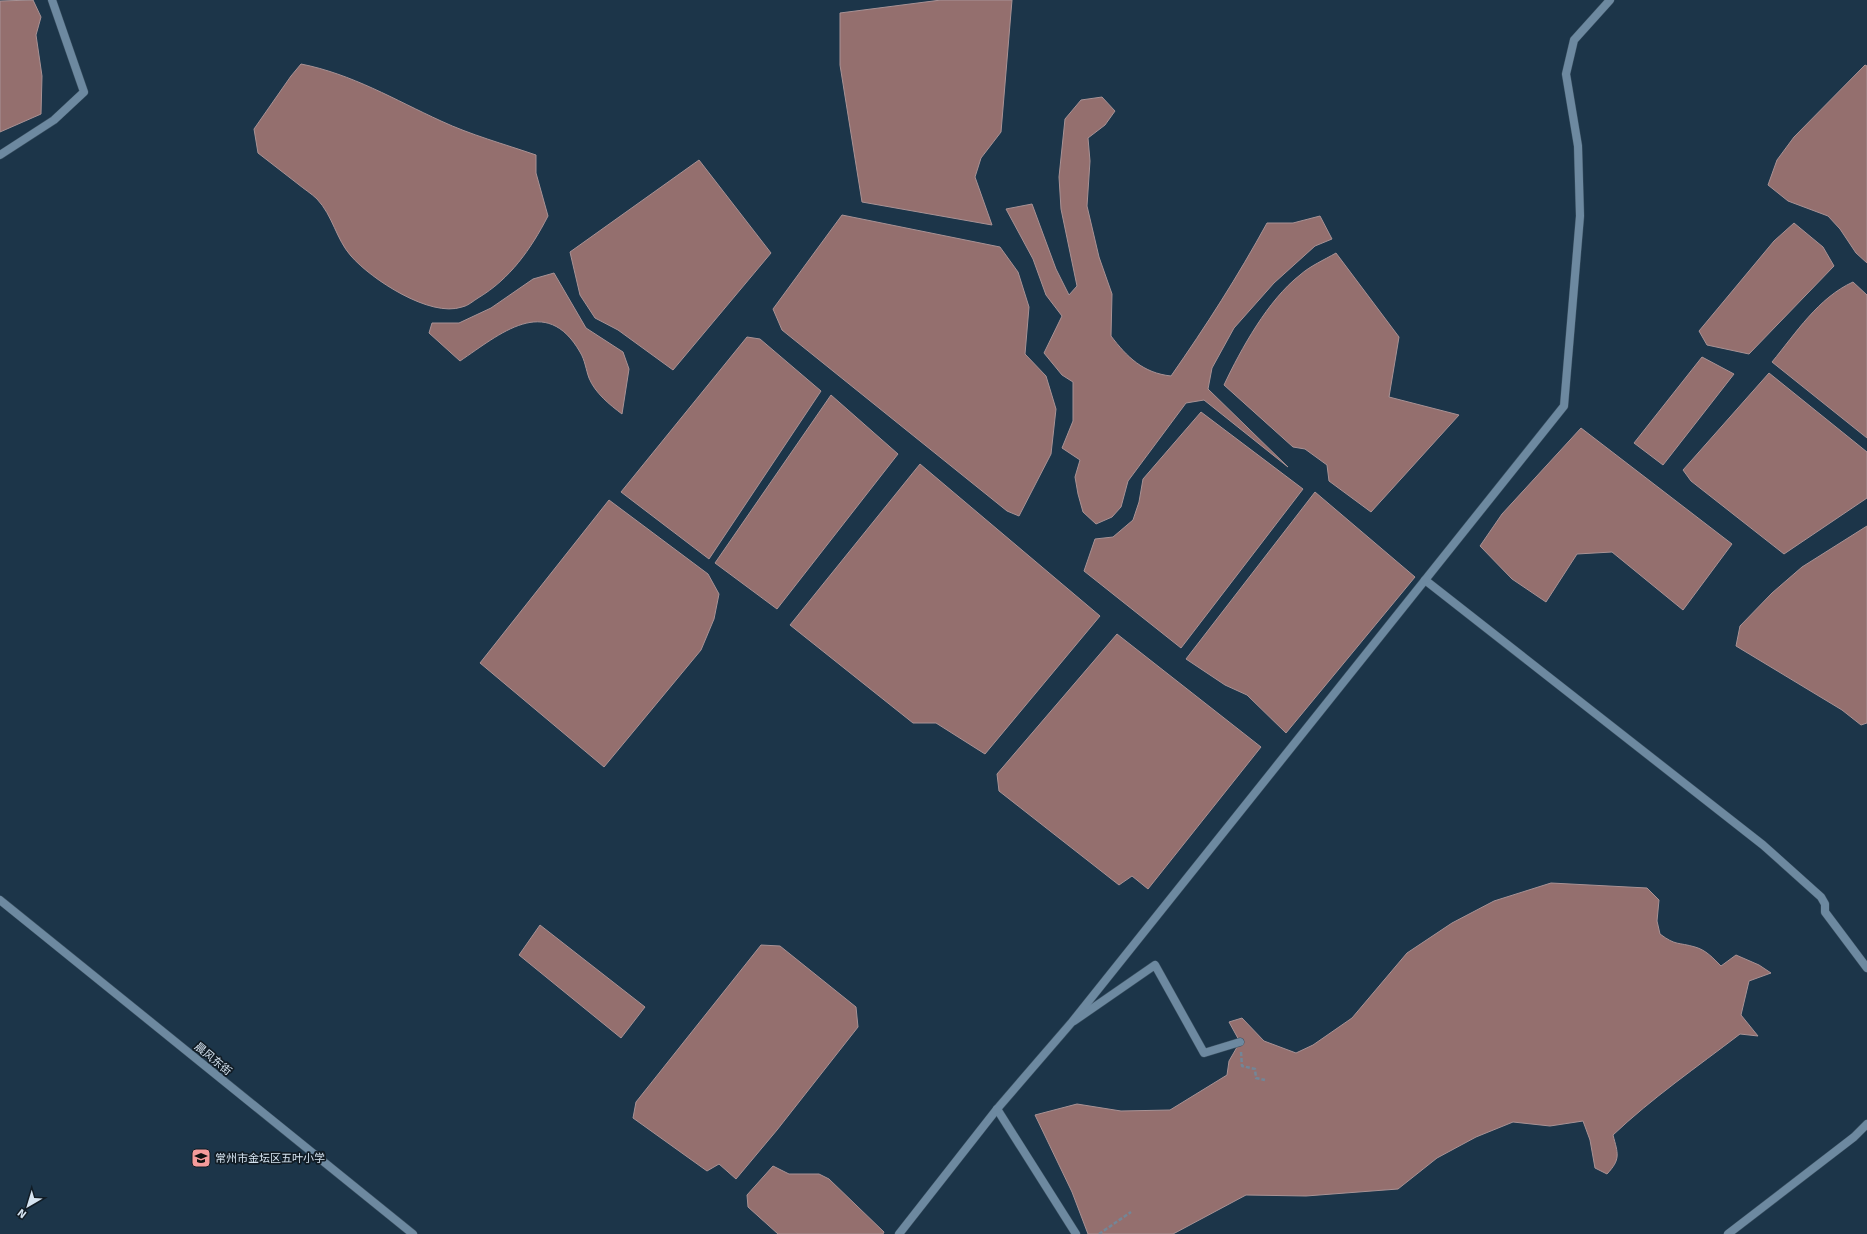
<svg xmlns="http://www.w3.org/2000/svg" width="1867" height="1234" font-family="Signika,'Noto Sans SC',sans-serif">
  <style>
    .water { fill: #946f6e; stroke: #a89295 }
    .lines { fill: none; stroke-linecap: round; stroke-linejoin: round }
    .minor-casing { stroke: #3a5061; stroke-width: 9 }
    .tertiary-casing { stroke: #3a5061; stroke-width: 9 }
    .path { stroke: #738697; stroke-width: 2.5; stroke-dasharray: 4 2; stroke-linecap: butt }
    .minor { stroke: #6d89a0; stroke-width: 8 }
    .tertiary { stroke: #6d89a0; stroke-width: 8 }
    .labels { text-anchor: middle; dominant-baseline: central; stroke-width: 3.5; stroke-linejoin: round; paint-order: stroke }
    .street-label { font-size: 11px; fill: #d5e3f0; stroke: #111c25 }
    .poi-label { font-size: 11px; fill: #d5e3f0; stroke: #111c25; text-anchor: start }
  </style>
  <rect width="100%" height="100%" fill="#1c3549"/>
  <path class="water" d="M33 0 41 17 36 35 42 76 41 114 0 132V1Z
    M941 0H1012L1001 132 981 158 975 177 992 225 862 202 840 65V13Z
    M301 64C352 74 395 100 441 121 471 135 504 144 536 155V173L548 216C531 249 510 279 478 298 473 301 468 306 462 307 430 318 371 279 351 256 336 239 333 216 317 199 312 194 304 189 298 184 285 174 271 163 258 153L254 129 291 76Z
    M1865 65 1867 66V263L1856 253 1840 229 1828 216 1788 201 1768 185 1777 160 1794 137Z
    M1102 97 1115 111 1105 125 1088 138 1090 161 1087 206 1099 257 1112 294 1111 336C1127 357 1143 373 1171 376 1206 326 1238 276 1267 223H1293L1320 216 1332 239 1315 246 1274 283 1234 328 1212 368 1208 389 1288 467 1204 400 1186 403 1128 481 1121 507 1112 517 1096 524 1083 512 1078 494 1075 477 1080 460 1062 448 1073 421V382L1062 375 1044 353 1062 316 1046 295 1033 259 1006 209 1032 204 1056 269 1069 295 1077 286 1061 209 1059 177 1065 119 1081 100Z
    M699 160 771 253 673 370 618 330 595 318 580 295 570 252Z
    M842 215 1000 247 1018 272 1029 307 1025 354 1046 376 1056 409 1051 454 1019 516 1007 511 782 330 773 309Z
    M1794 223 1823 247 1834 266 1749 354 1707 345 1699 331 1774 241Z
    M1336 253 1399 337 1389 397 1459 415 1371 512 1329 481 1327 465 1305 449 1293 447 1224 385C1241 349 1268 300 1300 275 1310 266 1324 260 1336 253Z
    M554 273 586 328 623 352 629 369 622 414C610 405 595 393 589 378 586 370 585 360 580 352 546 293 500 334 460 361L429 333 432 323H459L491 308 533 279Z
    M1853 282 1867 295V438L1772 362C1796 333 1818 298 1853 282Z
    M747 337 760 339 821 391 709 559 621 492Z
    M1702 357 1734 374 1663 465 1634 443Z
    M1769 373 1867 452V498L1784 554 1691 481 1683 470Z
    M831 395 898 454 777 609 715 563Z
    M1201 412 1303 489 1181 648 1084 571 1095 539 1113 537 1133 520 1139 502 1143 479Z
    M1581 428 1732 544 1683 610 1612 552 1577 554 1546 602 1512 579 1480 546 1502 514Z
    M920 464 1100 616 985 754 936 723H913L790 625Z
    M1315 492 1415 577 1286 733 1247 695 1225 685 1186 659Z
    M609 500 708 574 719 594 714 619 701 650 604 767 480 663Z
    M1867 526V723L1861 725 1842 710 1736 646 1740 626 1772 593 1802 567Z
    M1117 634 1261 747 1148 889 1132 876 1119 885 999 791 997 774Z
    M1551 883 1647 888 1659 900 1657 921 1660 934C1676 946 1678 942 1695 947 1706 950 1713 958 1721 966L1736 955 1759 965 1771 973 1749 981 1741 1015 1758 1036 1740 1034C1697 1067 1652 1098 1613 1135 1618 1154 1621 1159 1607 1174L1595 1168 1590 1140 1583 1121 1550 1126 1513 1122 1476 1137 1437 1158 1398 1189 1306 1196 1246 1195 1173 1234H1088L1072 1192 1035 1115 1077 1104 1121 1111 1170 1110 1227 1075 1229 1061 1240 1042 1229 1022 1242 1018 1264 1041 1296 1053 1313 1045 1352 1018 1407 953 1452 923 1494 901Z
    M540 925 645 1007 621 1038 519 955Z
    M761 945 780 946 856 1007 858 1027 777 1130 736 1179 719 1164 707 1171 633 1118 636 1102Z
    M773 1166 789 1174H819L829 1179 884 1232 883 1234H778L748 1207 747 1195Z"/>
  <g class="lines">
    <defs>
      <path id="minor" d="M0 155 54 120 84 92 52 0
        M1425 580 1763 845 1821 897 1825 904V912L1867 968
        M1074 1021 1155 965 1204 1053 1240 1042
        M997 1109 1076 1234
        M1728 1234 1854 1137 1867 1124"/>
      <path id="tertiary" d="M0 900 413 1234
        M899 1234 997 1109 1072 1022 1564 406 1580 216 1578 146 1566 74 1574 40 1610 0"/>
    </defs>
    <use href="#minor" class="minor-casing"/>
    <use href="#tertiary" class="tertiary-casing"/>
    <path class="path" d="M1241 1052 1242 1066 1255 1069 1256 1078 1265 1080
      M1099 1234 1131 1212"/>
    <use href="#minor" class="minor"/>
    <use href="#tertiary" class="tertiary"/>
  </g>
  <defs>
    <symbol id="school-square" viewBox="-11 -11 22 22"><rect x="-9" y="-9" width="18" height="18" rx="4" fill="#f59b9b" stroke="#111c25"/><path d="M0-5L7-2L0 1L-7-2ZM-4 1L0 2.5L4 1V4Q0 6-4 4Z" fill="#111"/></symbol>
  </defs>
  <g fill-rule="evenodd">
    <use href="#school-square" x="190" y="1147" width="22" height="22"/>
  </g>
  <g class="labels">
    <g class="street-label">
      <text transform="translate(213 1059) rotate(39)">晨风东街</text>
    </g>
    <g class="poi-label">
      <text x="215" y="1158">常州市金坛区五叶小学</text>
    </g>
  </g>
  <g transform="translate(28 1206) rotate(218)" stroke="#111c25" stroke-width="3" paint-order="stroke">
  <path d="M0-3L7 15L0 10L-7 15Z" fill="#d5e3f0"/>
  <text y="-6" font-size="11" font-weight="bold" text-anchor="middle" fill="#d5e3f0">N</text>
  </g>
</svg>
